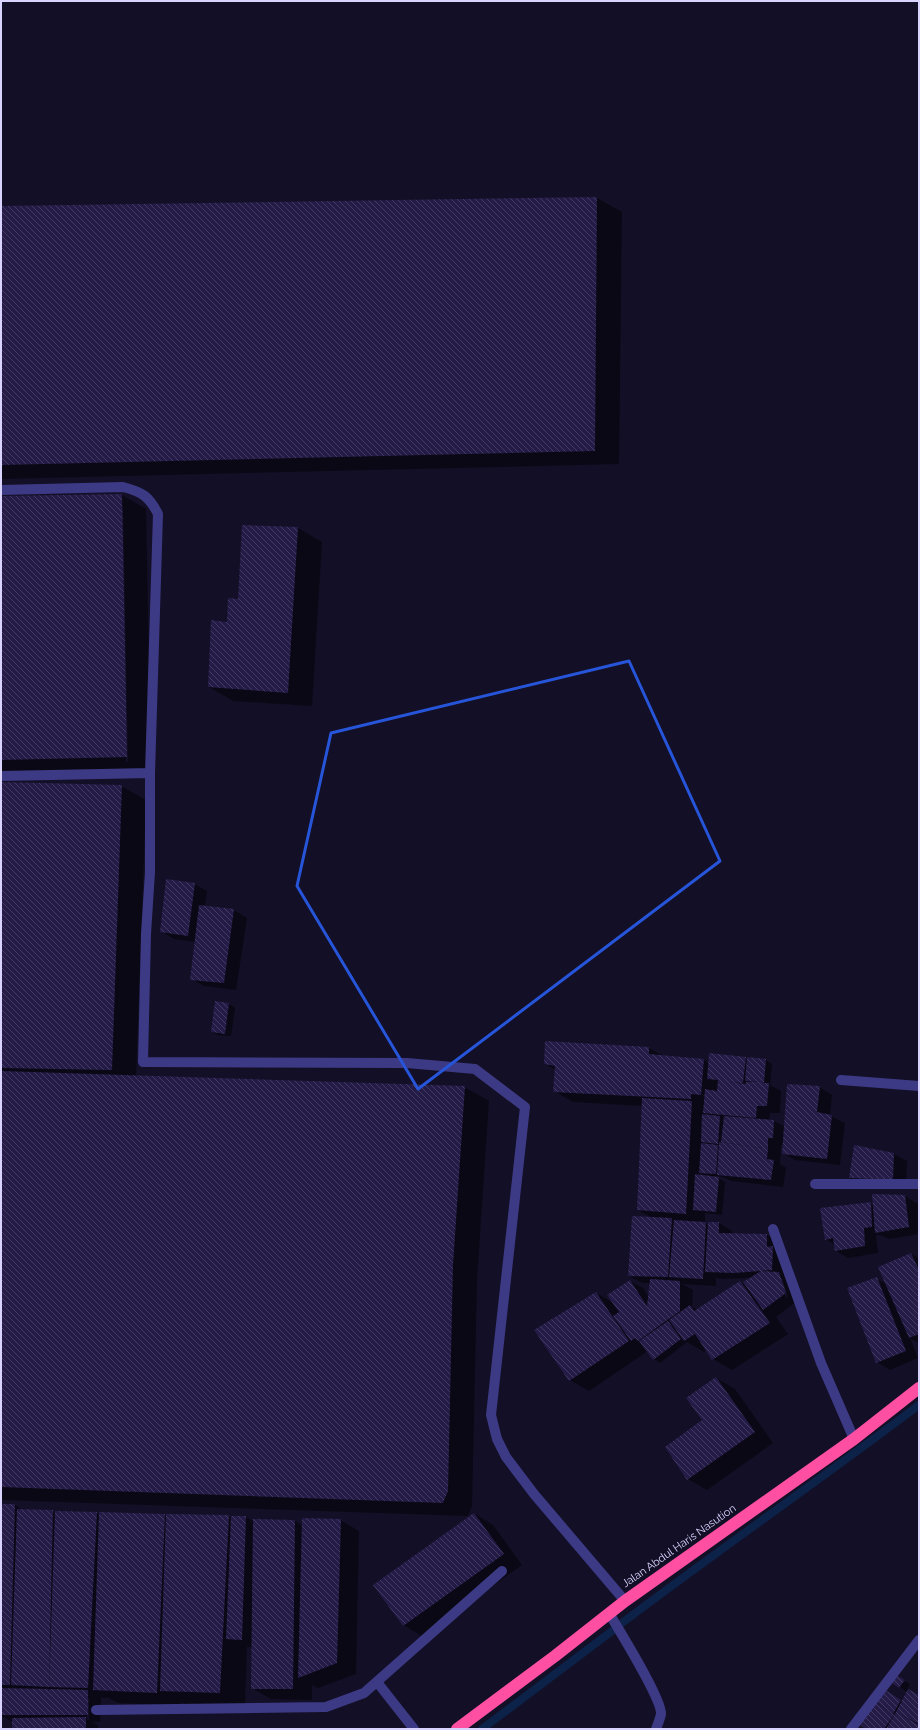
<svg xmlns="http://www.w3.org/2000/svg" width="920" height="1730" font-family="Raleway,sans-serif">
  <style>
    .shadow { fill: #0007; fill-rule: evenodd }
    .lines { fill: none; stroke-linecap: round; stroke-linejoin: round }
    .stream { stroke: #0c2248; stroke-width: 8 }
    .building { fill: url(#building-back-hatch) }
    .lane { stroke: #3d3a85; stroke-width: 10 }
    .street { stroke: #3d3a85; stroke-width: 10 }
    .highway { stroke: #ff4fa3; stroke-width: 12 }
    .marked { fill: none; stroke: #2655da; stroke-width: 3; stroke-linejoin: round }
    .labels { text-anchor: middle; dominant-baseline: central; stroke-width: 3; stroke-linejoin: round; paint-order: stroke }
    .street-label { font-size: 11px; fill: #d9d4ff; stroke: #130f26 }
  </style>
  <defs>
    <pattern id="building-back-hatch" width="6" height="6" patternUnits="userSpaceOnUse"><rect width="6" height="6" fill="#241b47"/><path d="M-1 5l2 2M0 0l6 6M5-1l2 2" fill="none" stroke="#433b63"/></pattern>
  </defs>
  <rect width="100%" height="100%" fill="#130f26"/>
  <path class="shadow" d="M597 198 622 212 619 464 1 479V207Z
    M122 495 146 509 151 771 1 774V498ZM121 508H123L128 762H126Z
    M298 528 322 542 312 706 233 701 209 687 228 623 239 600Z
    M1 783 121 786 146 800 136 1076 464 1087 489 1101 477 1280 472 1506 468 1516 1 1500Z
    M194 884 207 891 205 907 234 910 247 918 236 990 204 986 191 979 196 942 174 939 161 931Z
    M216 1002 229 1004 235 1008 231 1036 218 1035 212 1032Z
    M546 1042 649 1048 663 1056 704 1060 709 1063 710 1054 748 1060H766L772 1064 770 1085 781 1091 780 1113H770L769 1120 774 1121 785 1127 819 1087 832 1095 830 1116 845 1123 840 1165 795 1160 783 1153V1145H781L780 1164 786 1168 783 1187 731 1181 723 1177 715 1176 725 1182 722 1215 705 1213V1223L709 1225V1223H719L732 1231V1235H767L780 1242 786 1255 785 1277 791 1281 798 1300 776 1317 788 1334 732 1370 713 1359 707 1350 704 1352 687 1342 660 1363 654 1359 648 1351 589 1391 570 1380 596 1293 615 1304 630 1281 643 1288 649 1298 650 1283H642L629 1276 653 1218 638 1210 643 1106 573 1102 554 1091 556 1070 545 1064ZM716 1277 719 1279 752 1278 747 1286 740 1282 698 1310 692 1307 693 1290 682 1284 716 1286ZM780 1279H782L788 1297 786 1298Z
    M894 1154 907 1161 906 1187 863 1185 850 1178Z
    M905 1196 918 1204 919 1234 889 1239 880 1235H876L878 1253 848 1258 836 1251 835 1245 826 1239 870 1203 874 1206Z
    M911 1254 919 1258V1343L910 1338 918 1358 890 1370 877 1362 876 1278 886 1284 879 1268Z
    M716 1378 735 1389 773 1443 707 1490 688 1479Z
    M1 1505H15L23 1510 56 1513 164 1515 167 1516H228L232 1518V1517H246L254 1522 295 1521 303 1526 340 1520 359 1531 356 1674 318 1688 312 1685V1700L271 1699 252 1688 253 1647H247L245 1706 186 1705 181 1702V1706L118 1703 107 1697V1698H101L100 1722H92L98 1725V1729H13V1722L1 1716ZM87 1698H89V1720H87Z
    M475 1514 493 1525 522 1565 422 1636 403 1625Z
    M896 1676 910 1684 907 1690 919 1696V1729H868L860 1723 884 1690 902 1701 907 1692 892 1681ZM889 1709 895 1714 894 1715 888 1711Z"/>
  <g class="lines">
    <path class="stream" d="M618 1626C717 1551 820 1480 919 1405
      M482 1729 616 1628"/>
  </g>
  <path class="building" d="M597 197 595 451 1 465V206Z
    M122 494 127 757 1 760V496Z
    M242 525 298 527 288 693 208 687 211 620 227 622 228 598 238 599Z
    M1 782 122 785 112 1070 1 1068Z
    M166 879 195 883 188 936 160 932Z
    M199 905 234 909 224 983 190 980Z
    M215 1001 229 1003 225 1034 211 1032Z
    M545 1041 649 1047V1054L704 1059 701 1095 691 1094V1099L553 1092 555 1066 544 1064Z
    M709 1053 746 1057 743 1083 730 1082 746 1084V1082H760L745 1081 747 1057 766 1059 764 1083H769L767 1106H757L756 1118 703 1113 705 1089 717 1091 718 1080 707 1079Z
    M1 1071 465 1086 453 1265 448 1491 443 1503 1 1487Z
    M787 1084 820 1086 817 1112 832 1115 827 1159 782 1154Z
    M642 1098 692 1101 686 1214 637 1210Z
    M702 1114 720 1116 718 1144 701 1142Z
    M724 1116 774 1120 773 1138H768V1149L767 1159 774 1160 771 1180 717 1175 719 1142 762 1148 721 1142Z
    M701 1143 718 1145 716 1174 699 1173Z
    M854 1145 894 1153 893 1180 849 1178Z
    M695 1174 719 1177 716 1212 693 1210Z
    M872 1194 905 1195 909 1227 875 1233Z
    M871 1202 872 1227 864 1228 865 1246 835 1251 833 1238 825 1240 820 1208Z
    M632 1216 672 1218 668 1277 628 1276Z
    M674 1220 706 1222 703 1279 669 1277Z
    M708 1222H719V1233L767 1234V1247L773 1246 772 1270 734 1273 705 1272Z
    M911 1253 919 1270V1334L909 1338 878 1267Z
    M761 1271 779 1272 786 1293 763 1310 743 1282Z
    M877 1277 906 1351 876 1363 847 1288Z
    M650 1279 680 1281V1311L638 1341 635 1338 631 1341 613 1316 619 1312 607 1295 630 1280 647 1306Z
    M740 1281 770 1323 712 1360 695 1334 684 1341 669 1320 690 1305 694 1311Z
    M596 1292 629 1341 569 1381 534 1330Z
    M668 1321 681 1339 653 1360 639 1341Z
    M716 1377 755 1432 687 1480 665 1447 702 1420 686 1398Z
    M1 1504H15L10 1685H1Z
    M17 1509 53 1510 49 1687 11 1685Z
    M55 1511 97 1512 88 1688 49 1687Z
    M99 1512 165 1514 157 1693 93 1690Z
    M474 1513 504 1554 403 1626 373 1585Z
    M166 1514 229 1515 220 1693 160 1691Z
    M231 1516H246L242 1640 226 1639Z
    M302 1518 341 1519 337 1663 298 1678Z
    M253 1519 295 1520 293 1689H251Z
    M895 1674 905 1680 899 1688 890 1682Z
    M1 1688 48 1689 49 1691V1689L88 1690V1715H1Z
    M884 1689 901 1700 893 1714 876 1702Z
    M908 1689 919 1695V1724L896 1712Z
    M877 1703 894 1715 884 1729H866L858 1723Z
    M896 1712 919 1725V1729H886Z
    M86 1717V1729H12V1718Z"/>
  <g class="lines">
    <path class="lane" d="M1 490 123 487C142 492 149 496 158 514L150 773V872L146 934 143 1062 407 1063 475 1069 525 1107 491 1415 497 1439 506 1457 534 1494 625 1601
      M1 776 150 773
      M841 1080 919 1086
      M377 1682 414 1729
      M96 1710 326 1707 364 1693 502 1571"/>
    <path class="street" d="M815 1184H919
      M773 1229 821 1363 854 1439
      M609 1613C619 1630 662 1699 661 1714 660 1719 658 1724 656 1729
      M851 1729 919 1640"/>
    <path class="highway" d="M457 1729 555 1656 625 1601 854 1439 919 1388"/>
  </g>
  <path class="marked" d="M629 661 720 861 418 1089 297 886 331 733Z"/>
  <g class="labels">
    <g class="street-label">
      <text transform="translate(679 1546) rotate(-35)">Jalan Abdul Haris Nasution</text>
    </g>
  </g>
  <rect width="920" height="1730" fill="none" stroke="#d9d4ff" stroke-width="4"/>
</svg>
